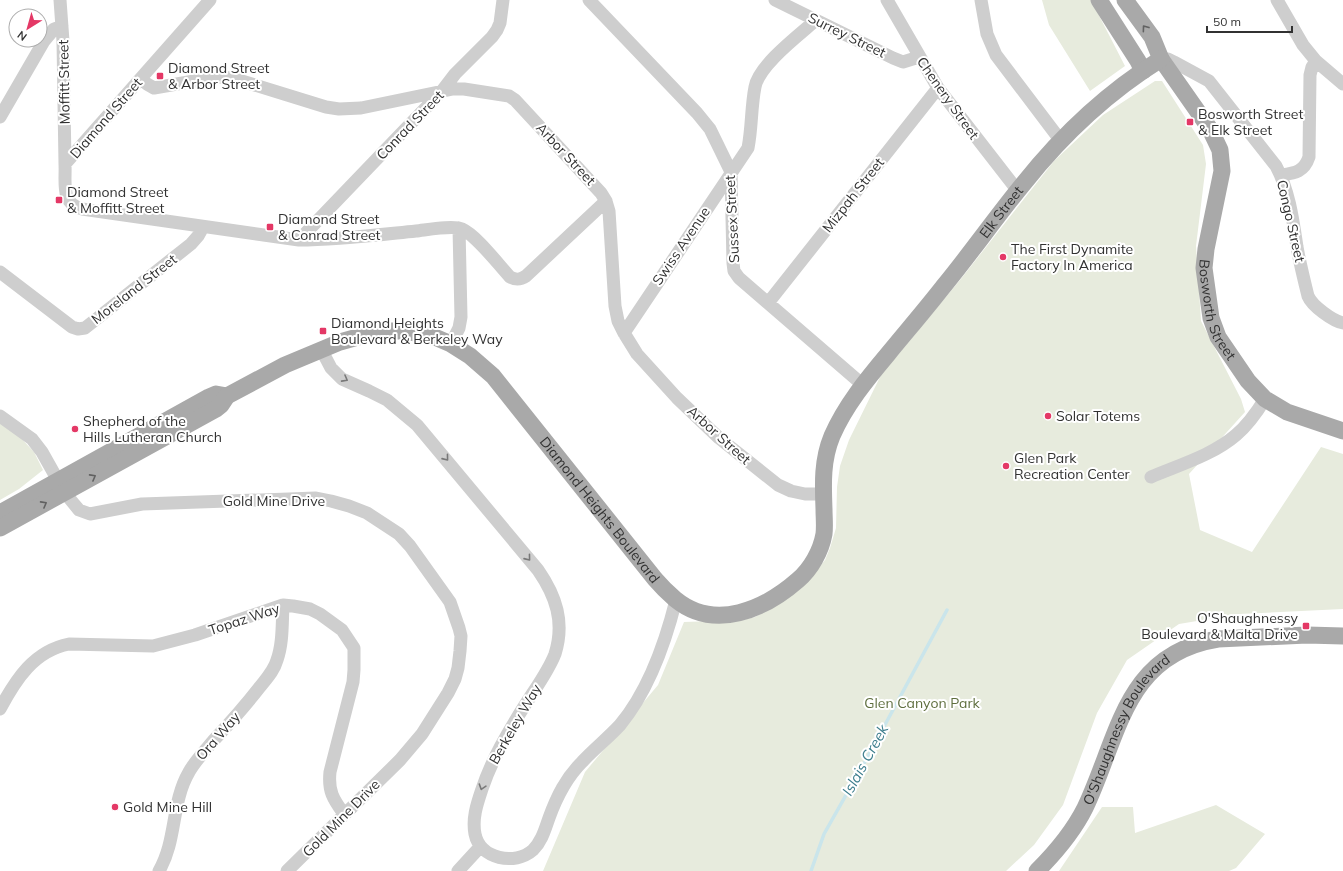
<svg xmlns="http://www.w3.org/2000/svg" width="1343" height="871" font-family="Mulish,sans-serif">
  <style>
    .green { fill: #e7ebdd }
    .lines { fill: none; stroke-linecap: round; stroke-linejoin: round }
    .stream { stroke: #cae5eb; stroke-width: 3.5 }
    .minor { stroke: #cecece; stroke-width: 13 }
    .major { stroke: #a9a9a9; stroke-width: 17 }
    .oneway { stroke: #616161 }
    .oneway2 { stroke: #787878 }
    .poi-dot { fill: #e43866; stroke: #fff; stroke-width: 1.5 }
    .labels { text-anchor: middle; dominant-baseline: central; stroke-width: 4; stroke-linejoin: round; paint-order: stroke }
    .street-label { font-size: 14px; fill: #313131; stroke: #fff }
    .poi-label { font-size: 14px; fill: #313131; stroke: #fff; text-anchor: start }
    .park-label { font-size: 14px; fill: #5e6e3e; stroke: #fff }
    .water-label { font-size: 15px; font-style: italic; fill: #3d7e8d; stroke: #fff }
  </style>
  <rect width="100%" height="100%" fill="#fff"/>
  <path class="green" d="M1042 0H1091L1125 66 1090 91 1049 25Z
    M1155 81H1162L1203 145 1206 164 1196 246 1201 321 1241 399 1245 412 1189 474 1200 530 1252 552 1321 447 1343 454V609L1239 614 1179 624 1127 660 1097 713 1063 805 1034 845 1006 871H543L585 772 658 685 684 622 743 620 755 617 770 609 817 570 825 560 830 548 836 528 837 487 840 466 849 440 881 375 960 280 1054 161 1103 115Z
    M0 423 20 437 34 452 43 470 19 489 0 500Z
    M1216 805 1265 834 1236 868 1229 871H1059L1102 807H1133L1135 833Z"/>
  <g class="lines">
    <path class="stream" d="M811 871 824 834 867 758 947 610"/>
    <path class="minor" d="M60 0 63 41 65 164
      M210 0 65 164C66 182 60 204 82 209L299 240C338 240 377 235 416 231 426 230 453 225 462 229 477 236 497 263 510 277 516 280 520 280 526 276L606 201
      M589 0 697 113 710 129 731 172 733 263 734 271 739 278 863 385
      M775 0 893 58 903 62 919 57
      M887 0 938 88 1018 191
      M981 0 987 34 996 55 1061 141
      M1277 0 1303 45 1316 61 1312 67 1310 75 1309 157C1304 172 1295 173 1281 175
      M1161 59H1168L1174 62 1209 81 1276 166C1289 190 1293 220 1297 247 1300 264 1304 280 1308 296 1312 306 1333 321 1343 323
      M1316 61 1343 84
      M141 79 147 84 154 88 217 77 232 78 326 107 339 109 361 108 453 89H464L509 96 515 100 601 193 606 201 609 211 615 306 618 321 624 333 637 354 677 398 719 438 778 485 791 491 805 494H823
      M0 117 44 41 54 29 62 26
      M299 240 442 91 455 74 492 37 497 30 500 23 503 0
      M0 272 72 327 78 329 85 328 191 244 198 236 203 227
      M768 303 938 88
      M624 333 748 148C752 128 751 107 755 87 759 65 799 35 816 20
      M451 344 459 328 461 317 459 228
      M321 349 331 368 342 379 369 391 387 400 417 425 538 570C556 596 565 622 555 654 548 672 535 689 525 705 508 732 492 759 482 789 477 804 472 818 475 834 480 859 515 866 533 850 542 841 545 829 549 818 557 796 566 778 582 762 594 749 608 738 620 725 649 690 665 644 676 600
      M0 416 32 439 42 452 65 493 74 504 79 510 90 514 142 504 316 498 331 501 349 506 367 513 399 534 410 546 450 602 459 628 461 636 460 651 458 668 455 679 448 693 422 734 400 760 287 871
      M1151 477C1179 465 1213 455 1236 435 1248 425 1257 412 1265 399
      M0 709C16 679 34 651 69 644L153 646 195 635 283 605 293 606 310 609 320 614 342 630 354 648V670L353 682 330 772C328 791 333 799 344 814
      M159 871C177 840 171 803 189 772 195 761 205 751 213 741 229 724 245 706 259 688 266 679 274 671 277 660 283 643 282 624 283 605
      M458 871 480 847"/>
    <g class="major">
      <path d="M1099 0 1138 61 1143 71"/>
      <path id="s1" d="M1125 0 1152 37 1161 59 1210 129 1220 150 1222 171 1206 249 1204 268 1211 318 1218 337 1248 381 1265 399 1287 412 1343 431"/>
      <path d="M0 513 209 397 216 394 227 396"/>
      <path id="s2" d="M0 528 216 409 221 405 227 396 285 365 340 342 379 331H406L437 338 451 344 470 356 493 376 655 579C661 586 668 593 675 599 715 632 765 609 798 580 811 569 821 551 824 534 825 526 824 517 824 509 823 484 822 460 832 436 845 406 867 379 888 354 906 332 925 310 943 287 971 253 996 217 1024 183 1063 134 1108 92 1161 59"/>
      <path id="s3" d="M1037 871C1056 852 1073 832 1085 808 1119 737 1124 654 1218 639L1307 635 1343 636"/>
    </g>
  </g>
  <defs><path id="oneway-chevron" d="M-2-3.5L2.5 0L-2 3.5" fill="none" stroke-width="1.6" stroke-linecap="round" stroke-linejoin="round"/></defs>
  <g class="oneway">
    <use href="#oneway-chevron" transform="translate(1145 28) rotate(-126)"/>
    <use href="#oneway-chevron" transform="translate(93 477) rotate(-29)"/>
    <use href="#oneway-chevron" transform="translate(44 504) rotate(-29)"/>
  </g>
  <g class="oneway2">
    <use href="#oneway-chevron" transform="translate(345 379) rotate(29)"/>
    <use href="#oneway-chevron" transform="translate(446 458) rotate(51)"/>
    <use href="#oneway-chevron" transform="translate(528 558) rotate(51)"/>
    <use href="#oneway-chevron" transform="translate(482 787) rotate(108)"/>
  </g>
  <g class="poi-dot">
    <rect x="156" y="72" width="8" height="8" rx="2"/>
    <rect x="1186" y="118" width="8" height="8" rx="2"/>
    <rect x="55" y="196" width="8" height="8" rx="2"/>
    <rect x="266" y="223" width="8" height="8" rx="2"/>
    <circle cx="1003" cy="257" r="4"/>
    <rect x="319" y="327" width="8" height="8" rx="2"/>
    <circle cx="1048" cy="416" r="4"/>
    <circle cx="75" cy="429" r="4"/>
    <circle cx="1006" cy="466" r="4"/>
    <rect x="1302" y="622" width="8" height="8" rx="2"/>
    <circle cx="115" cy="807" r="4"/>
  </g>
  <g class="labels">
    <g class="street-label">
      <text transform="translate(847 35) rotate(26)">Surrey Street</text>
      <text transform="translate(64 82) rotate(-91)">Moffitt Street</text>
      <text transform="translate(948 98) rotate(55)">Chenery Street</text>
      <text transform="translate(106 118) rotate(-49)">Diamond Street</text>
      <text transform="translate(410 125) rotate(-46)">Conrad Street</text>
      <text transform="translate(566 154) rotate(47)">Arbor Street</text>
      <text transform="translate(853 195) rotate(-52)">Mizpah Street</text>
      <text stroke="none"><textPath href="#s2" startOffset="1415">Elk Street</textPath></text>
      <text transform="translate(732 219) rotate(-93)">Sussex Street</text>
      <text transform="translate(1291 221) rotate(77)">Congo Street</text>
      <text transform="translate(681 246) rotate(-56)">Swiss Avenue</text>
      <text transform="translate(134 289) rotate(-38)">Moreland Street</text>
      <text stroke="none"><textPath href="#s1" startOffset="342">Bosworth Street</textPath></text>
      <text transform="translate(719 435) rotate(42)">Arbor Street</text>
      <text x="274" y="501">Gold Mine Drive</text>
      <text stroke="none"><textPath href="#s2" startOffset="728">Diamond Heights Boulevard</textPath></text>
      <text transform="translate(244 619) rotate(-18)">Topaz Way</text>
      <text transform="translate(515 724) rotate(-60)">Berkeley Way</text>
      <text stroke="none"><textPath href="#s3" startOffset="169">O'Shaughnessy Boulevard</textPath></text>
      <text transform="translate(218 736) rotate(-49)">Ora Way</text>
      <text transform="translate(341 818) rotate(-45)">Gold Mine Drive</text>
    </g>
    <g class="poi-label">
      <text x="168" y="68">Diamond Street<tspan x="168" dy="16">&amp; Arbor Street</tspan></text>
      <text x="1198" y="114">Bosworth Street<tspan x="1198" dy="16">&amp; Elk Street</tspan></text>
      <text x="67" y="192">Diamond Street<tspan x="67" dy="16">&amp; Moffitt Street</tspan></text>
      <text x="278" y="219">Diamond Street<tspan x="278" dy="16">&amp; Conrad Street</tspan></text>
      <text x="1011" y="249">The First Dynamite<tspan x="1011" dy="16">Factory In America</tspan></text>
      <text x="331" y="323">Diamond Heights<tspan x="331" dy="16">Boulevard &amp; Berkeley Way</tspan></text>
      <text x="1056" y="416">Solar Totems</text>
      <text x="83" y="421">Shepherd of the<tspan x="83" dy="16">Hills Lutheran Church</tspan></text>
      <text x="1014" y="458">Glen Park<tspan x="1014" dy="16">Recreation Center</tspan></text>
      <text x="1298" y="618" text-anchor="end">O'Shaughnessy<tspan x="1298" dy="16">Boulevard &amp; Malta Drive</tspan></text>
      <text x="123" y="807">Gold Mine Hill</text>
    </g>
    <g class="park-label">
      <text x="922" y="703">Glen Canyon Park</text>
    </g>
    <g class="water-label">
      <text transform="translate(865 760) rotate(-61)">Islais Creek</text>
    </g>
  </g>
  <g transform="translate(28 28) rotate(217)"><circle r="19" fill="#ffffff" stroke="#adadad"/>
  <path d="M0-3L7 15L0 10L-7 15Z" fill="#e43866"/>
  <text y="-6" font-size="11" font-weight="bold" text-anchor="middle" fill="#313131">N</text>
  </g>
  <path d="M1207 26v6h85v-6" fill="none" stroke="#313131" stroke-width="2"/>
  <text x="1213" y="26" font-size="12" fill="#313131" stroke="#ffffff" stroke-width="3" paint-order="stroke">50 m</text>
</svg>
